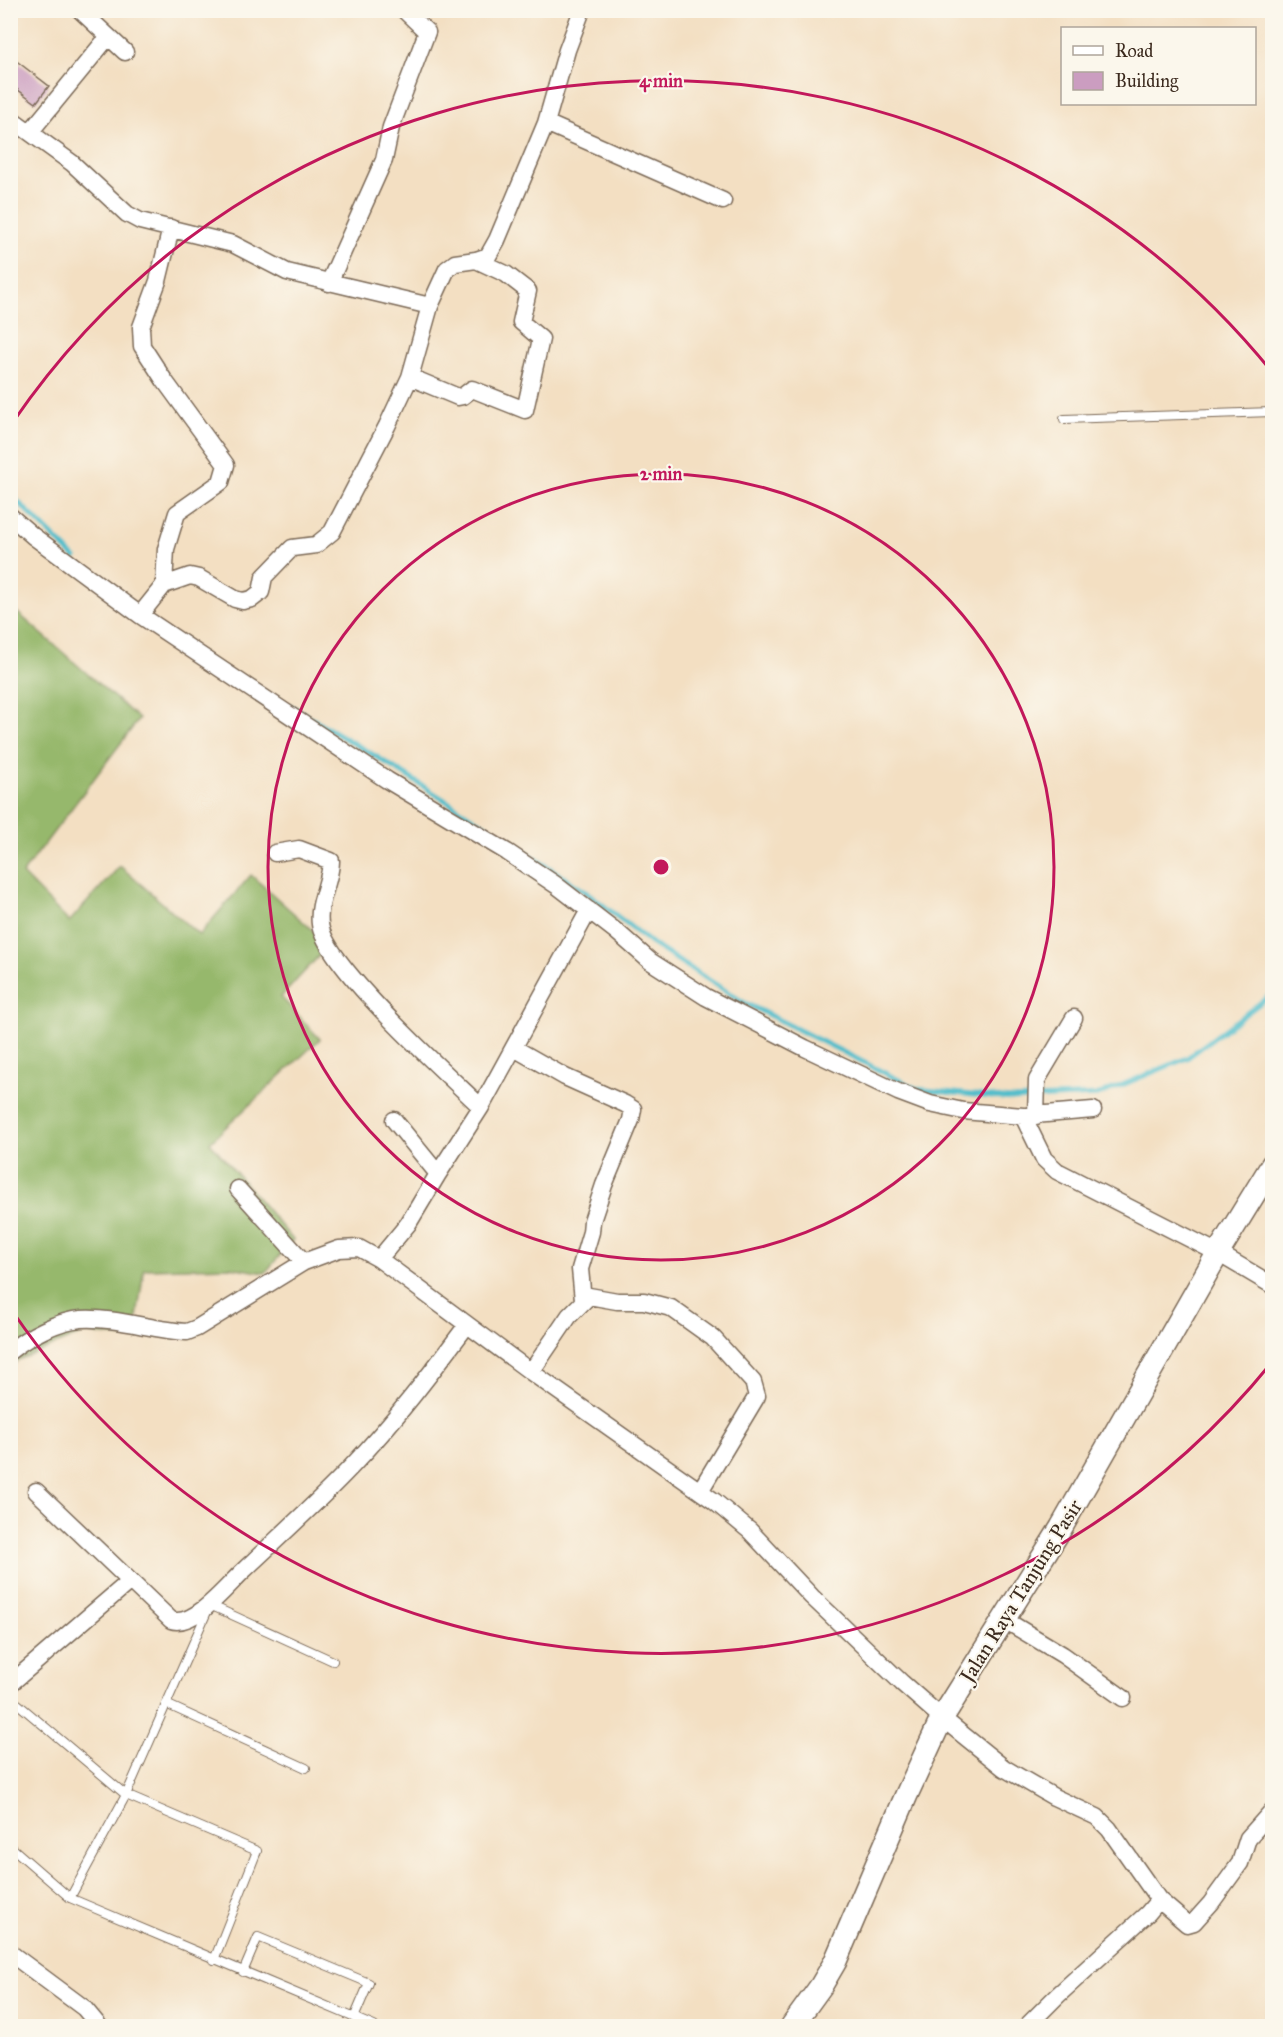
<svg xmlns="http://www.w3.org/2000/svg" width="1283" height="2037" font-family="'IM FELL Great Primer',serif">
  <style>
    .forest { fill: #96b86c; stroke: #687145; stroke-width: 1.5 }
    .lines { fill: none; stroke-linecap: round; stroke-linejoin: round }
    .stream { stroke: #51bdcb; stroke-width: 5 }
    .building { fill: #cb9dc0 }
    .lane-casing { stroke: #7b6957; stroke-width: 10 }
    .street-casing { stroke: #7b6957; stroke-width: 19 }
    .secondary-casing { stroke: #7b6957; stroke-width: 25 }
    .lane { stroke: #fff; stroke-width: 8 }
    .street { stroke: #fff; stroke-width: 16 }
    .secondary { stroke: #fff; stroke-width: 22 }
    .ring { fill: none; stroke: #c2185b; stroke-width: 3 }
    .labels { text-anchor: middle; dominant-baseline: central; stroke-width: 4.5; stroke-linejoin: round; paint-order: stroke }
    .street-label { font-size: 21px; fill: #3b2a1e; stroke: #fbf7ec }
    .centre { fill: #c2185b; stroke: #fbf7ec; stroke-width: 3 }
    .ring-label { font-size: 18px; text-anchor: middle; font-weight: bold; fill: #c2185b; stroke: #fbf7ec; stroke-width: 4.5; stroke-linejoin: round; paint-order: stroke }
  </style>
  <rect width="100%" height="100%" fill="#fbf7ec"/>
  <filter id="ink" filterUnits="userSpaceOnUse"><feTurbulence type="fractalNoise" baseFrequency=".0167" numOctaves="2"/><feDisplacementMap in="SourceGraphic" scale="12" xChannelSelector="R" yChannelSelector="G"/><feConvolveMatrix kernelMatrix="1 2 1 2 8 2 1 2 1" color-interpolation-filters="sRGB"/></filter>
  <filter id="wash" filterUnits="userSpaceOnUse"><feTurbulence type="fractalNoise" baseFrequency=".008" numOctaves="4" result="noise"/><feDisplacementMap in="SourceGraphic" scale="24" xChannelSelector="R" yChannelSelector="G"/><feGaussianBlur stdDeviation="1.35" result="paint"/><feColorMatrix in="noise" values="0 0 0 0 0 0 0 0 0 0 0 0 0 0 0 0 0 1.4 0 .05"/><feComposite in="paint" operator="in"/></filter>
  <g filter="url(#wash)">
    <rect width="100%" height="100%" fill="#f3dfc2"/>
    <path class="forest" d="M11 607 139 719 22 874 69 922 120 866 199 935 251 875 329 945 281 997 320 1039 210 1142 293 1240 265 1273 230 1267 144 1269 134 1338 84 1333 18 1360 11 1367Z"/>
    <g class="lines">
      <path class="stream" d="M10 494 75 558
        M290 706 377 757 489 828 589 894 652 944 745 1003 917 1089 1011 1099 1098 1095 1187 1058 1272 994"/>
    </g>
    <g id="blocks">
      <path class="building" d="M10 56 49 86 36 103 10 84Z"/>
    </g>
  </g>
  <g filter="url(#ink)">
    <use href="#blocks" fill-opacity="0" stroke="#7b6957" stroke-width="1.5"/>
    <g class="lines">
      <defs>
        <path id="lane" d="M1064 419 1272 412
          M18 1704 126 1795 257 1851 214 1960
          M166 1704 306 1768
          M10 1846 70 1898 374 2026
          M70 1898 126 1795 210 1605 333 1661
          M243 1972 258 1937 369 1983 354 2018"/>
        <path id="street" d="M80 10 125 52
          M10 118 72 163 127 214 140 221 233 244 287 272 430 306
          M546 123 723 201
          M31 131 108 37
          M329 283 384 160 391 127 427 32 404 10
          M410 377 458 397 463 396 472 389 525 410 541 339 521 322 528 291 506 274 476 260
          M10 516 33 536 140 615 387 780 507 852 556 885 617 932 650 961 706 997 805 1048 898 1092 930 1104 963 1111 1023 1116 1093 1110
          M164 585 166 549 177 513 221 482 226 465 164 380 142 346 141 327 158 281 171 228
          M140 615 164 585 190 576 199 578 235 599 243 601 252 599 261 592 264 577 292 548 316 545 332 532 387 426 410 377 430 306 447 269 455 263 476 260 488 256 497 240 546 123 567 50 582 10
          M275 853 299 849 331 861C331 881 317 903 320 924 324 964 448 1075 481 1107
          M514 1048 565 1077 625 1104 633 1109 631 1120 604 1185 592 1221 591 1232 580 1269 583 1300
          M1023 1116 1044 1159 1057 1171 1218 1253 1272 1285
          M1036 1116 1037 1080 1074 1018
          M394 1120 438 1174
          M238 1189 304 1262
          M379 1259 408 1224 438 1174 481 1107 589 910
          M10 1351C29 1336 57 1321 81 1319 116 1317 152 1330 187 1332L197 1328 304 1262 339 1249 359 1248 379 1259 531 1372 714 1501 750 1531 812 1597 902 1683 942 1718 1004 1768 1054 1797 1097 1817 1109 1829 1159 1900 1187 1924 1194 1922 1211 1903 1240 1863 1248 1838 1272 1811
          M531 1372 569 1316 589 1296 617 1301H644L671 1308 713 1338 753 1382 757 1396 700 1491
          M36 1491 171 1620C194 1628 228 1585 243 1571 280 1536 317 1503 352 1466 394 1422 431 1373 467 1325
          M1005 1620 1063 1655 1123 1698
          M10 1684 130 1581
          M10 1953 84 2008 99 2026
          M1027 2026 1058 1995 1148 1913 1159 1900"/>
        <path id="secondary" d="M792 2026 821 1986 835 1962 906 1796 942 1718 1061 1528 1218 1253 1272 1165"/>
      </defs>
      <use href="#lane" class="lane-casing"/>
      <use href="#street" class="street-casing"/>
      <use href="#secondary" class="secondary-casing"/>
      <use href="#lane" class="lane"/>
      <use href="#street" class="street"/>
      <use href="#secondary" class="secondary"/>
    </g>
  </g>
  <g class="ring">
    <circle cx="661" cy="867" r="393"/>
    <path d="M1272 1362A786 786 0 0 1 13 1312M13 422A786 786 0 0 1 1272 372"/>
  </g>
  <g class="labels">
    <g class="street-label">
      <text transform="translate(1021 1591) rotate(-58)">Jalan Raya Tanjung Pasir</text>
    </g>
  </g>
  <circle cx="661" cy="867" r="9" class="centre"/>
  <g class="ring-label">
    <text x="661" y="87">4 min</text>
    <text x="661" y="480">2 min</text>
  </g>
  <rect width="1283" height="2037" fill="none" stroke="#fbf7ec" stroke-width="36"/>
  <rect x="1061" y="27" width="195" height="78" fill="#fbf7ec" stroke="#aea59a" stroke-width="1.5"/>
  <rect x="1073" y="46" width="30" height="9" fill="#ffffff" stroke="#aea59a" stroke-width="1.5"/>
  <text x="1115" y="57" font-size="18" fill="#3b2a1e">Road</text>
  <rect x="1073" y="72" width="30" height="18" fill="#cb9dc0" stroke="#aea59a" stroke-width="1.5"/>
  <text x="1115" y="87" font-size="18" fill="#3b2a1e">Building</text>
</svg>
